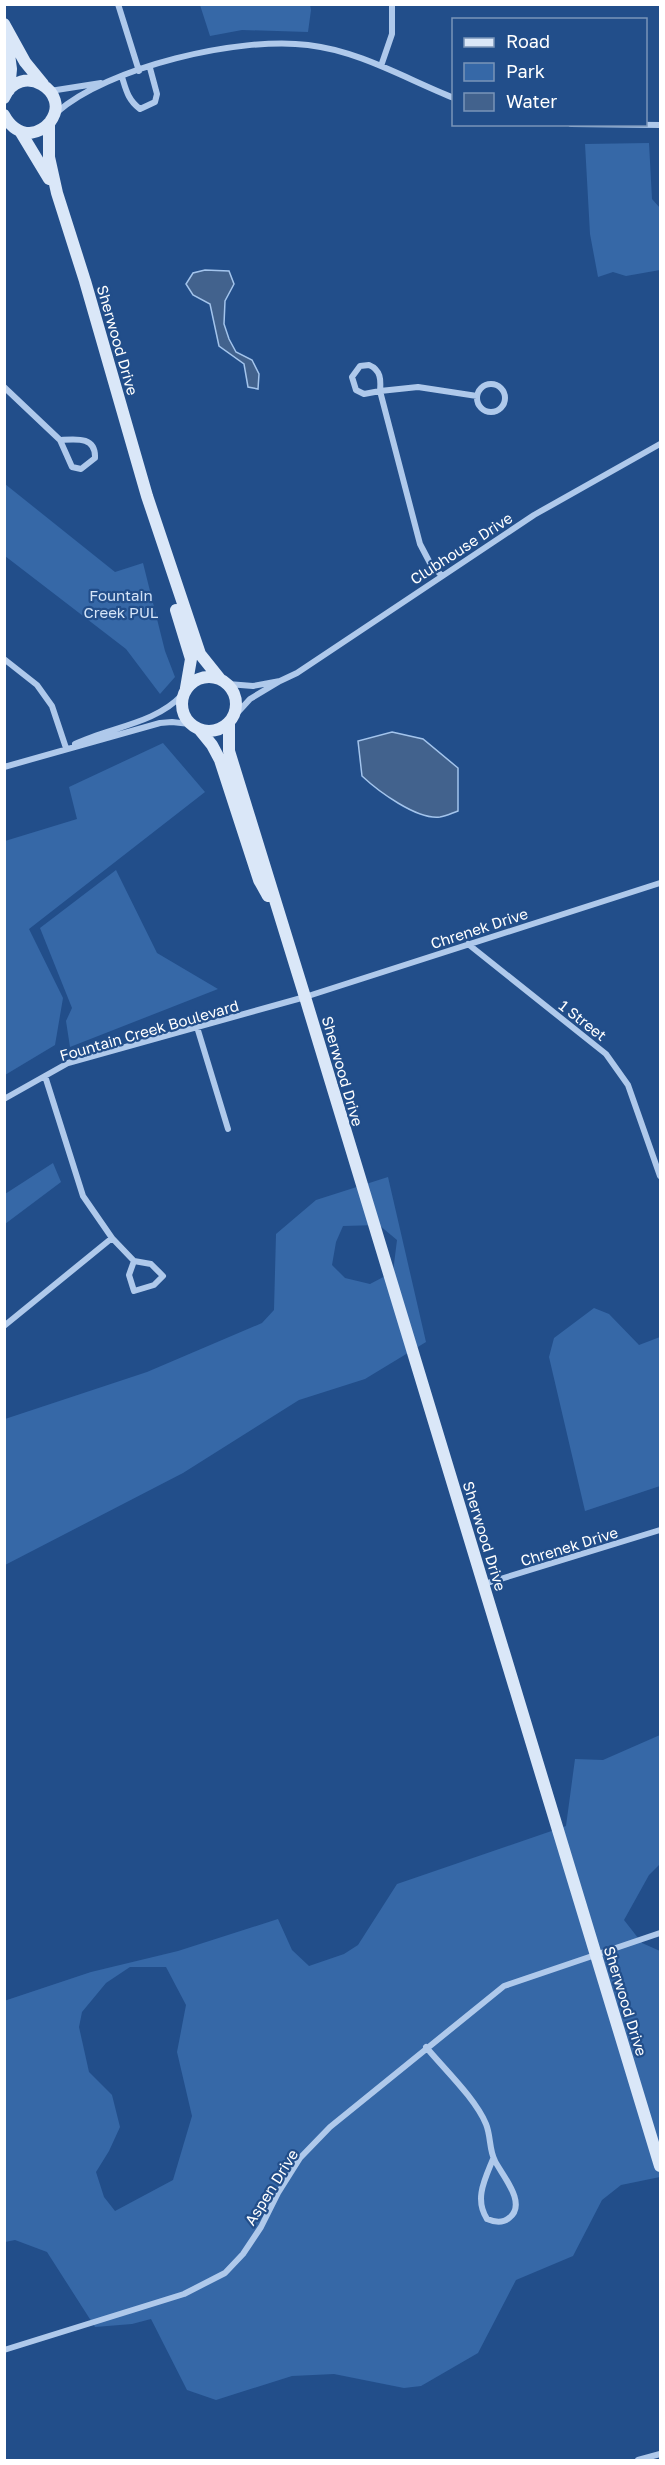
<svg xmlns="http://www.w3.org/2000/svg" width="665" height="2465" font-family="'Golos Text',sans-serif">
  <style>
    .green { fill: #3668a7; fill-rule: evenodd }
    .water { fill: #42628d; stroke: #a3c4ec; stroke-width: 1.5 }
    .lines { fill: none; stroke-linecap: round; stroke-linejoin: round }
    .street { stroke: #afc9eb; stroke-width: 6 }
    .secondary { stroke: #dae7f8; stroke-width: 12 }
    .labels { text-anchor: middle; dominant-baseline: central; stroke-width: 4.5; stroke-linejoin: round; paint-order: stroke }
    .street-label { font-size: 15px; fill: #fff; stroke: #224e8a }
    .park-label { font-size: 15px; fill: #d4e4f8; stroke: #224e8a }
  </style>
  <rect width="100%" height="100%" fill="#224e8a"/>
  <path class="green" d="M200 5H310L311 10 308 32 242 30 210 36Z
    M649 143 652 199 660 208V270L626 276 613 272 598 277 590 234 585 144Z
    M5 484 115 572 143 563 165 651 175 677 160 694 126 649 5 556Z
    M163 743 205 792 29 929 63 998 55 1045 5 1075V841L77 819 69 787Z
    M116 870 157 953 218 989 70 1047 66 1021 72 1008 40 928Z
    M53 1163 61 1182 5 1224V1194Z
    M388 1177 426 1342 365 1379 299 1400 183 1473 5 1565V1419L147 1372 262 1323 274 1310 276 1234 316 1200ZM379 1225 397 1240 393 1272 370 1284 345 1278 332 1265 336 1242 343 1226Z
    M594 1308 609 1314 639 1345 660 1337V1486L585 1511 549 1357 554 1338Z
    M660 1735V1864L649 1875 624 1920 642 1943 660 1951V2177L621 2185 602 2200 573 2256 516 2280 478 2353 421 2386 404 2388 334 2374 292 2376 216 2400 187 2390 151 2319 132 2324 95 2327 47 2252 15 2240 5 2242 4 2001 91 1972 178 1951 278 1919 292 1950 309 1966 344 1954 358 1945 397 1884 566 1826 575 1759 603 1760ZM130 1967H166L186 2005 177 2052 192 2116 173 2180 115 2211 104 2197 96 2172 109 2151 120 2127 112 2095 89 2072 79 2027 82 2012 106 1983Z"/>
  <path class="water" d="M205 270 229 271 234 284 225 301 224 324 229 339 236 352 252 360 259 374 258 389 248 387 244 364 219 346 210 304 193 295 186 284 193 273Z
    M392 732 423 739 458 768V811C452 813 446 816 440 817 417 820 378 791 362 776L358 741Z"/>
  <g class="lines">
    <path class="street" d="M118 4 139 71
      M381 66 392 34V4
      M122 77C126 90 128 100 140 109L155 102 157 94 150 68
      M50 91 101 83
      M56 113C107 67 240 36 308 45 360 51 406 79 454 98
      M571 124 660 125
      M369 365C381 370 381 380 380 391L364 394 356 390 352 377 360 366Z
      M477 398a14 14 0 1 1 28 0a14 14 0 1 1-28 0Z
      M4 387 60 440 72 467 81 469 95 458C96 436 76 439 60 440
      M441 575 430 563 420 544 380 391 418 387 477 396
      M4 659 37 685 52 706 66 748
      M280 681 297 673 534 515 660 444
      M228 684 253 686 280 681 250 699 229 722
      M75 744C110 727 155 724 182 695
      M4 767 160 723 172 722 190 724
      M468 944 606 1054 628 1085 660 1176
      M197 1027 228 1129
      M45 1076 83 1196 112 1238 134 1261 151 1264 163 1276 154 1285 134 1291 129 1275 134 1261
      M4 1099 68 1063 305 997 660 883
      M4 1326 112 1238
      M484 1584 660 1530
      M426 2047C445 2070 475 2098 486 2124 491 2136 489 2150 495 2161 502 2175 528 2204 509 2218 502 2224 494 2222 487 2219 474 2199 485 2179 493 2159
      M4 2350 184 2294 225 2273 243 2254 261 2227 278 2193 300 2158 330 2127 504 1986 660 1933
      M638 2460 660 2454"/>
    <path class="secondary" d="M4 24 25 62 43 84
      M7 39 11 69 9 90
      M4 98C20 60 73 92 50 122 45 128 38 132 30 133 18 133 10 126 4 115
      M49 124V157L57 193 85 281 147 496 200 654 220 679
      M20 131 49 179
      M176 610 191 659 186 688
      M182 704a27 27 0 1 1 54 0a27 27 0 1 1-54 0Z
      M229 722V751L305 997 660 2166
      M199 729 212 745 220 760 259 880 268 896"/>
  </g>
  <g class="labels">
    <g class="street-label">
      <text transform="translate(118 340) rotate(74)">Sherwood Drive</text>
      <text transform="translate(461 548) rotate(-33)">Clubhouse Drive</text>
      <text transform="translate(479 928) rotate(-18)">Chrenek Drive</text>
      <text transform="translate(583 1020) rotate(38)">1 Street</text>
      <text transform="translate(149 1030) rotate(-16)">Fountain Creek Boulevard</text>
      <text transform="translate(343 1071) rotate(74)">Sherwood Drive</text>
      <text transform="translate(485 1536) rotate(73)">Sherwood Drive</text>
      <text transform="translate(569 1546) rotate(-17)">Chrenek Drive</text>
      <text transform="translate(626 2001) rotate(73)">Sherwood Drive</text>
      <text transform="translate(271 2187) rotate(-58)">Aspen Drive</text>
    </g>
    <g class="park-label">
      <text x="121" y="595">Fountain<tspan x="121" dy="17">Creek PUL</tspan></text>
    </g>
  </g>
  <rect width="665" height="2465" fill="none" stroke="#ffffff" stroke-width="12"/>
  <rect x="452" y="18" width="195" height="108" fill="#224e8a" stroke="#7a95b9" stroke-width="1.5"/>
  <rect x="464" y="38" width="30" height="9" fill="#dae7f8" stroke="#7a95b9" stroke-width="1.5"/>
  <text x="506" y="48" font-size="18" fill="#ffffff">Road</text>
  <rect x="464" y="63" width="30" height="18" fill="#3668a7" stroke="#7a95b9" stroke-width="1.5"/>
  <text x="506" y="78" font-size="18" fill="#ffffff">Park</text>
  <rect x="464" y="93" width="30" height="18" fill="#42628d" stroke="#7a95b9" stroke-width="1.5"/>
  <text x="506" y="108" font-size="18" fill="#ffffff">Water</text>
</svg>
